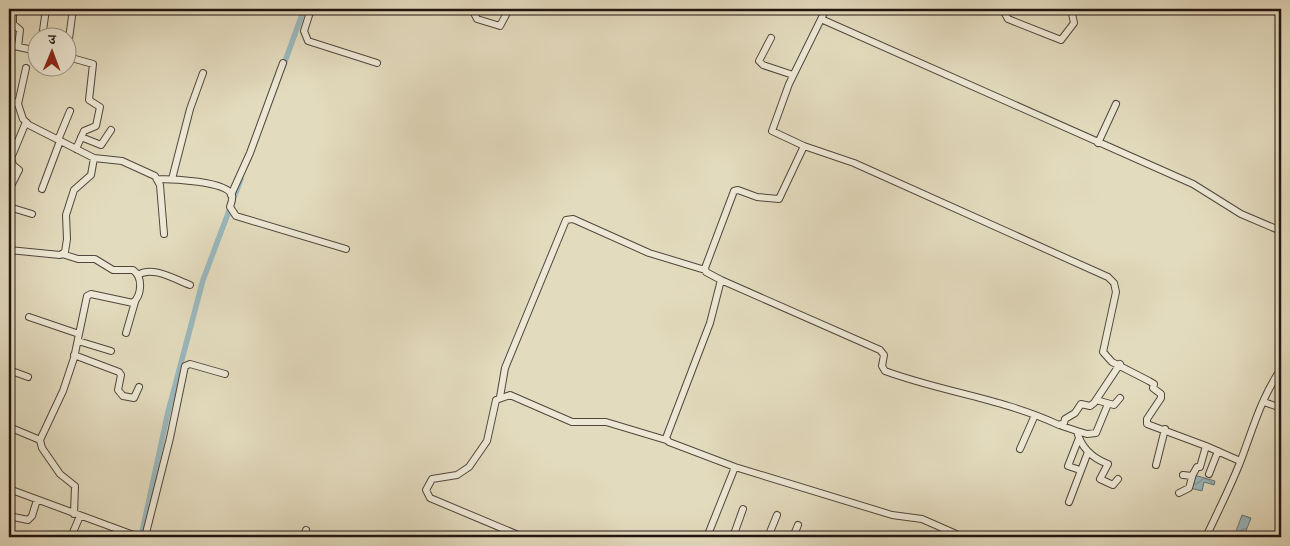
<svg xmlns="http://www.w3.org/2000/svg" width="1290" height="546" font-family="'Libre Caslon Text','Noto Serif Devanagari',serif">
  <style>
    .water { fill: url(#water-waves); stroke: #697677 }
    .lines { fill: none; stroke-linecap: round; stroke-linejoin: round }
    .canal { stroke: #9ab8bd; stroke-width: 5.5 }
    .minor-casing { stroke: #51463b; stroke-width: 8 }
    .minor { stroke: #ede8d5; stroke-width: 6 }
  </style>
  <defs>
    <pattern id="water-waves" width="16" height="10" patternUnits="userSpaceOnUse" patternTransform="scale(1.25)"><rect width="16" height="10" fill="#9ab8bd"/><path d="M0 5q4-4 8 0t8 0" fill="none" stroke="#849da1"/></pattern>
  </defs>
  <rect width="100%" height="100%" fill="#e3dbbe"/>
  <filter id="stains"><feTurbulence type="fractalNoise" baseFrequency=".004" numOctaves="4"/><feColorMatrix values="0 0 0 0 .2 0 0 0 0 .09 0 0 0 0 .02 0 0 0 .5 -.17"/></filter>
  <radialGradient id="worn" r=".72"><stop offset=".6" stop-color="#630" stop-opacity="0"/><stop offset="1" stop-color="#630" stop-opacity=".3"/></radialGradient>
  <path class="water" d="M1194 475 1215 481 1214 485 1204 482 1202 491 1190 488Z
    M1242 515 1251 518 1244 536 1235 534Z"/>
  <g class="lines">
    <path class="canal" d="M283 67 304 9
      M141 537 168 412 203 280 241 179"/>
    <defs>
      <path id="minor" d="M13 9V24L20 30 18 47
        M311 9 304 31 308 41 377 63
        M472 9 477 19 500 26 509 9
        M826 9 789 84 772 131 804 146 854 163 1108 277 1114 283 1116 292 1103 352 1112 362 1149 381 1154 384 1153 388 1161 394V398L1147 419V424L1206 446 1240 461
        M1006 9 1003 10 1008 19 1013 21 1061 40 1074 23 1071 9
        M821 19 1193 184 1241 214 1281 231
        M42 38 46 9
        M771 38 759 61 763 65 793 75
        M9 45 38 51
        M68 46 73 9
        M68 57 93 64 89 100 100 107 96 126 84 131 76 149
        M9 99 18 104 23 119 29 125 94 158 122 161 155 176 160 185 164 234
        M18 104 26 68
        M81 137 101 145 111 130
        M58 140 70 111
        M1098 143 1116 104
        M158 179C172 179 226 181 232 195 233 199 231 204 230 207L236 216 346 249
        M172 179 190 109 203 73
        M42 189 60 141
        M9 190 19 170 13 165 11 158 26 122
        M231 195 250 153 283 63
        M9 207 32 214
        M9 250 60 255 65 252 67 239 66 215 74 190 91 175 94 158
        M62 254 78 259H95L113 270H133C143 277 142 295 133 303L91 294 87 296 74 358 63 391 40 440 42 448 60 474 75 486 74 514
        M138 275C152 265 176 280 190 285
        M721 280 880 350 884 355 882 366 885 371C942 392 1004 399 1059 425L1064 423 1065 419 1075 413 1081 404 1090 406 1094 403 1120 364
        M29 317 79 334
        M126 333 135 302
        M78 341 111 351
        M74 355 119 372 121 375 118 390 123 396 134 398 139 387
        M9 370 28 377
        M500 397 505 368 566 220 573 219 649 253 705 270
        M1096 400 1114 405 1120 398
        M1264 402 1281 408
        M1062 426 1077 431C1081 448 1092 458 1108 464L1100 479 1113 485 1118 479
        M9 427 40 440
        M1077 431 1087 434 1096 433 1108 404
        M1079 438 1068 466 1080 470
        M1020 449 1035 415
        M1156 465 1165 429
        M735 467 892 515 922 519 963 537
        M1209 474 1218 451
        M1183 475 1192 476 1197 467H1200L1206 446
        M9 489 139 537
        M1179 493 1189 488 1193 474
        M1069 502 1088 452
        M9 516 28 520 32 516 37 500
        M71 537 80 516
        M145 537 170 438 185 366 190 364 225 374
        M304 537 306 530
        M523 537 430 498 426 490 432 479 457 475 469 467 487 441 496 400 510 395 572 422H606L666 440
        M707 537 735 467 669 442 666 438 710 323 721 280 706 272 705 268 734 191 738 190 757 197 779 199 804 146
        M733 537 743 509
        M768 537 777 515
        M793 537 798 525
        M1206 537C1218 511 1231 486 1241 460 1253 428 1262 396 1281 369"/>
    </defs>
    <use href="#minor" class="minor-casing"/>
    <use href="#minor" class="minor"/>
  </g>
  <rect width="1290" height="546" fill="none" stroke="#e3dbbe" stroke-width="30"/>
  <rect x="10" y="10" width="1270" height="526" fill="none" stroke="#20140f" stroke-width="2.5"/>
  <rect x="15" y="15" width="1260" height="516" fill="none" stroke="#20140f"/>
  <g transform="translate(52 52) rotate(1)"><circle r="24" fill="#ede8d5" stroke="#9b9386"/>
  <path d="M0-4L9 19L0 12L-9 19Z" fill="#8f2418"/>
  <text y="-8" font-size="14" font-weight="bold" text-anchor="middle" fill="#20140f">उ</text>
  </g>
  <rect width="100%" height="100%" filter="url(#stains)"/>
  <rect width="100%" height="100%" fill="url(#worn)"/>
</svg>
